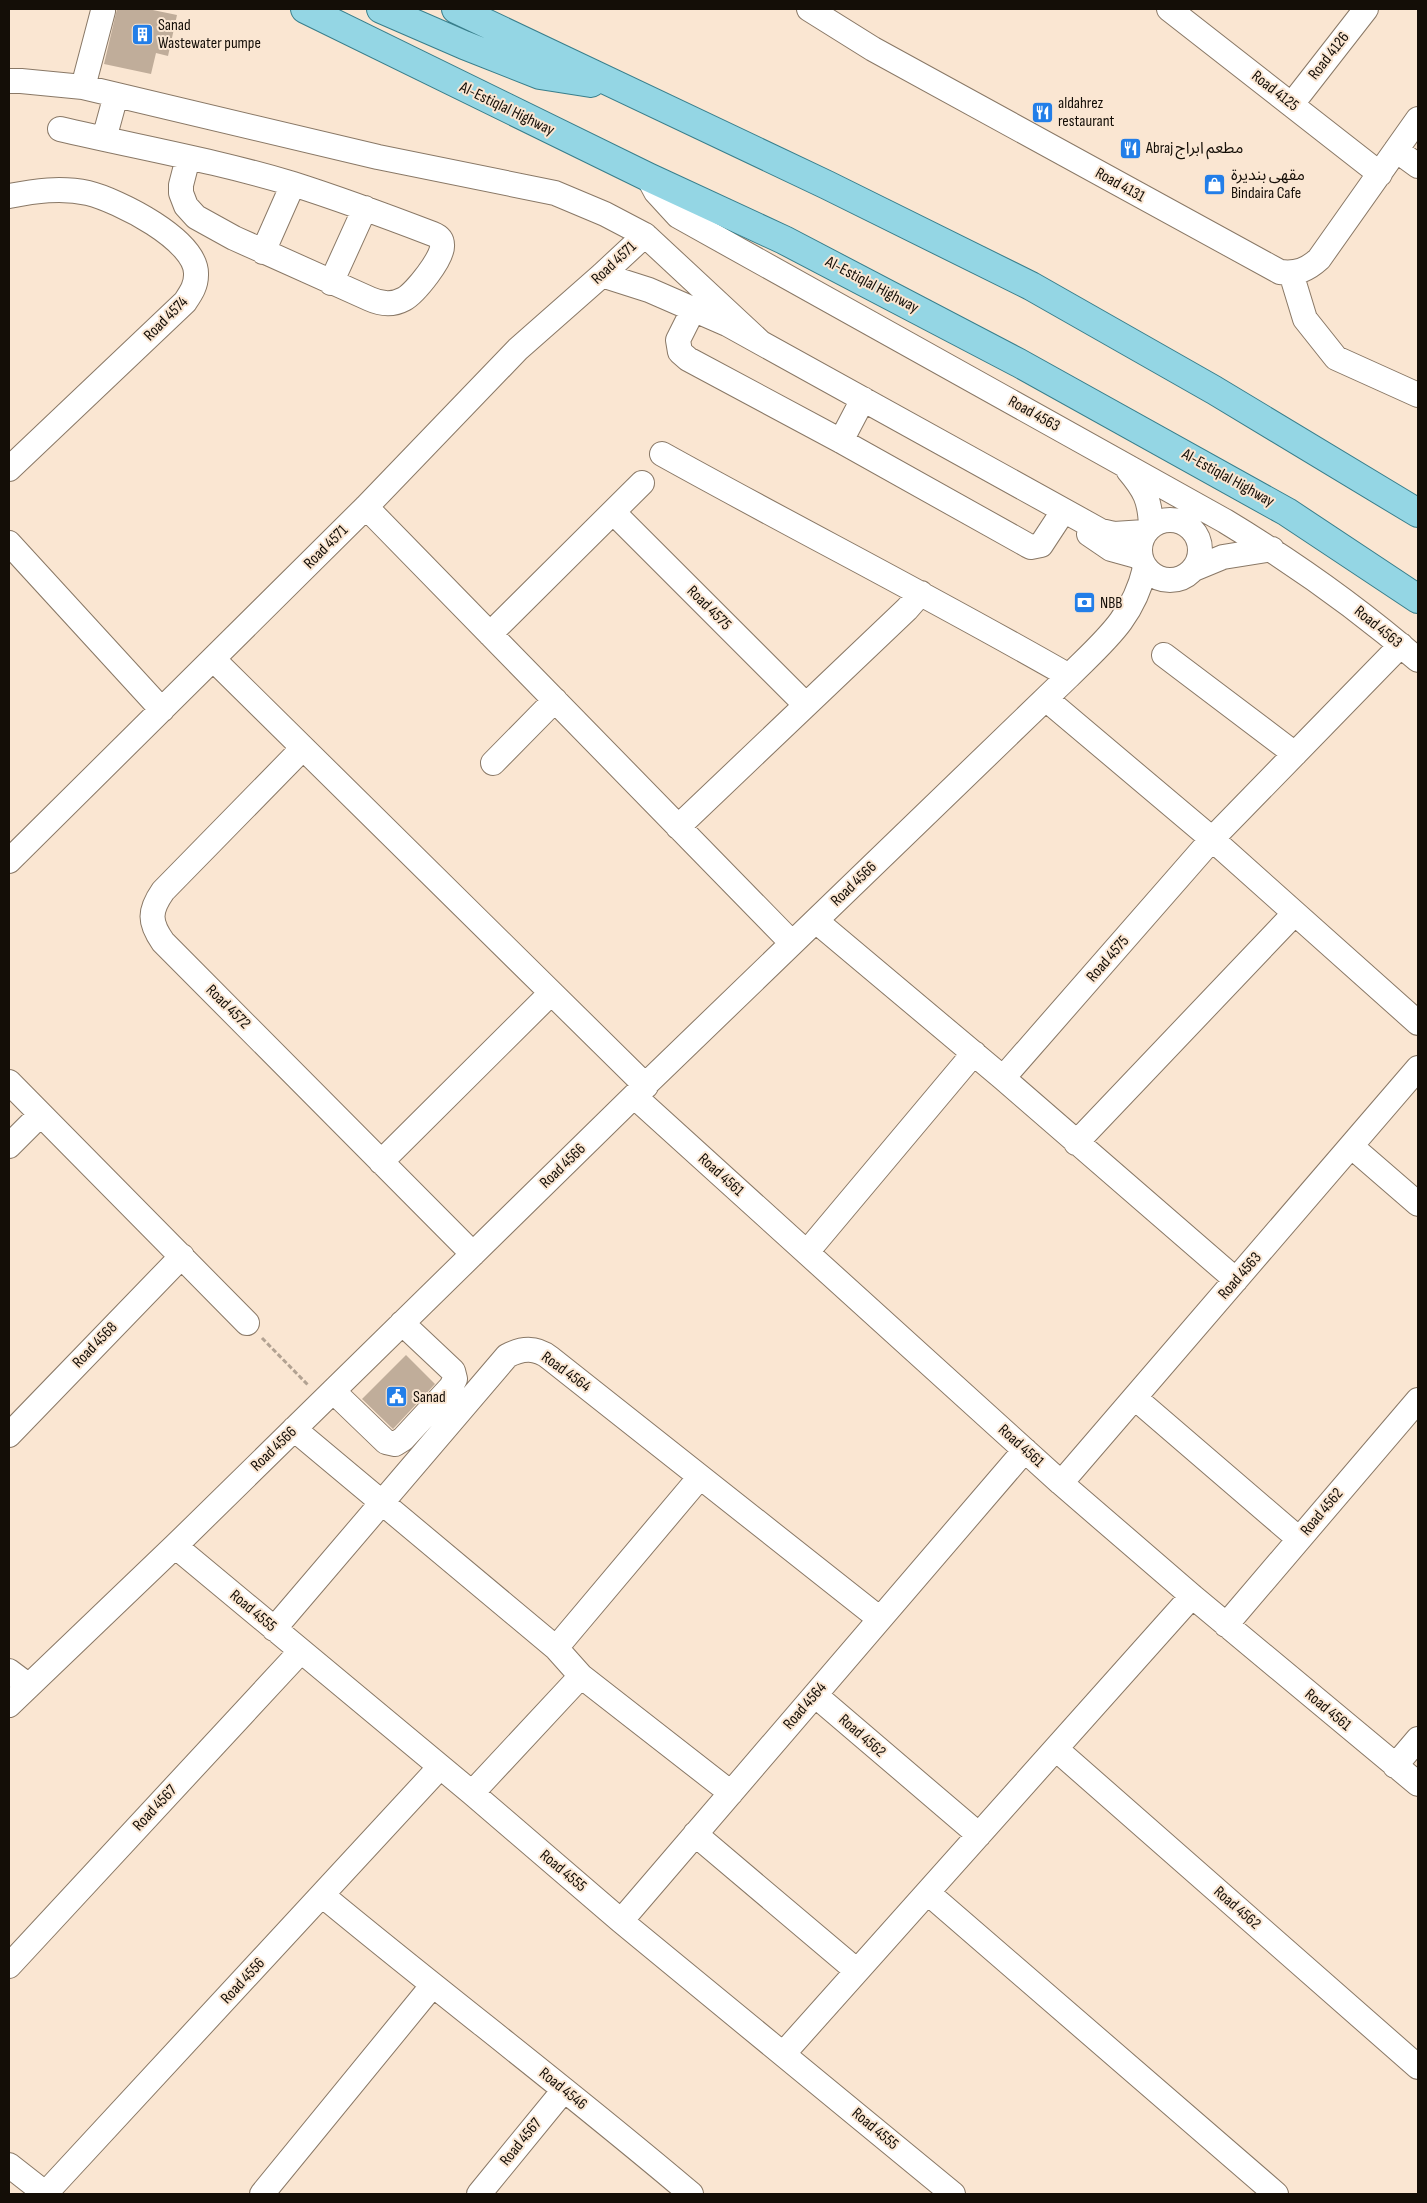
<svg xmlns="http://www.w3.org/2000/svg" width="1427" height="2203" font-family="'Sofia Sans Condensed','Noto Sans Arabic',sans-serif">
  <style>
    .building { fill: #c0ad9a }
    .lines { fill: none; stroke-linecap: round; stroke-linejoin: round }
    .minor-casing { stroke: #897866; stroke-width: 26 }
    .major-casing { stroke: #387e8b; stroke-width: 30 }
    .path { stroke: #b2a292; stroke-width: 3; stroke-dasharray: 5 2.5; stroke-linecap: butt }
    .minor { stroke: #fff; stroke-width: 24 }
    .major { stroke: #94d6e4; stroke-width: 28 }
    .labels { text-anchor: middle; dominant-baseline: central; stroke-width: 4; stroke-linejoin: round; paint-order: stroke }
    .poi-label { font-size: 16px; fill: #140e07; stroke: #fae6d2; text-anchor: start }
    .street-label { font-size: 16px; fill: #140e07; stroke: #fae6d2 }
  </style>
  <rect width="100%" height="100%" fill="#fae6d2"/>
  <path class="building" d="M117 9H148L177 15 168 56 156 53 151 74 104 64Z
    M406 1355 435 1384 393 1429 362 1399Z"/>
  <g class="lines">
    <defs>
      <path id="minor" d="M809 9 873 49 1280 272C1297 274 1307 270 1319 259L1418 119
        M1169 9 1380 174
        M9 81H21L83 87 378 157 555 193 605 214 645 235 760 342
        M83 87 103 11
        M1292 104 1366 9
        M60 129C137 147 217 161 293 184 340 199 386 216 433 234 438 236 442 239 442 245 444 257 415 293 404 299 393 305 381 304 370 299L234 238 196 217 186 206 181 193V185L188 158
        M104 139 116 95
        M1396 150 1418 166
        M648 177 656 192 678 216 1225 521C1293 562 1358 608 1418 660
        M9 196C35 191 61 187 88 193 117 200 198 240 196 275 196 286 191 293 185 302L9 469
        M263 252 293 184
        M1291 273 1305 319 1336 358 1418 395
        M602 275 649 290 727 324 1101 531 1114 534 1145 532
        M331 283 365 208
        M694 308 678 340 680 352 688 359 841 441 1027 545 1031 547 1041 545 1062 513
        M841 441 863 399
        M662 454C797 529 935 599 1069 676
        M1128 470C1145 490 1150 500 1151 526
        M366 507 792 943
        M613 512 806 705
        M1140 550a30 30 0 1 1 60 0a30 30 0 1 1-60 0Z
        M1089 534 1111 549 1140 557
        M9 543 162 710
        M1194 569 1223 557 1272 549
        M490 634 642 483
        M1164 655 1295 754
        M213 659 646 1086
        M1046 699 1212 839 1418 1023
        M303 748 163 891C149 911 149 922 163 942L473 1254
        M493 763 555 700
        M678 827 907 609 921 593
        M9 861 366 507 518 349 602 275 645 235
        M816 921 1003 1078 1236 1280
        M1003 1078 1212 839 1401 645
        M9 1082 247 1323
        M634 1096 1061 1483 1192 1596 1418 1784
        M1076 1143 1294 914
        M9 1146 40 1115
        M1351 1146 1418 1204
        M381 1162 551 993
        M807 1252 974 1053
        M333 1391 386 1442 395 1444 403 1439 451 1387 455 1379 453 1371 402 1323
        M1135 1398 1299 1539
        M294 1429 556 1648 581 1676 731 1793
        M9 1435 182 1256
        M1061 1483 1418 1068
        M175 1546 472 1793 621 1921 953 2194
        M1226 1625 1418 1400
        M274 1629 507 1356C522 1348 536 1347 550 1358L880 1619
        M556 1648 700 1477
        M9 1671 29 1686
        M815 1695 979 1835
        M9 1705 175 1546 634 1096 1069 676C1104 641 1133 619 1145 568
        M1056 1749 1418 2067
        M1395 1766 1418 1739
        M472 1793 581 1676
        M695 1834 857 1971
        M928 1893 1276 2194
        M322 1895C444 1996 571 2092 691 2194
        M621 1921 1025 1450
        M9 1966 301 1651
        M784 2053 1192 1596
        M9 2165 46 2194
        M45 2194 440 1767
        M262 2194 432 1986
        M479 2194 564 2090"/>
      <path id="major" d="M305 9 648 177 784 240 1019 363 1287 512 1418 599
        M381 9 464 45 540 75 591 83
        M456 9 827 185 1031 286 1214 390 1418 513"/>
    </defs>
    <use href="#minor" class="minor-casing"/>
    <use href="#major" class="major-casing"/>
    <path class="path" d="M262 1338 308 1385"/>
    <use href="#minor" class="minor"/>
    <use href="#major" class="major"/>
  </g>
  <defs>
    <symbol id="building-square" viewBox="-11 -11 22 22"><rect x="-9" y="-9" width="18" height="18" rx="4" fill="#227ee8" stroke="#fae6d2"/><path d="M-4-6H4V6H1V3H-1V6H-4ZM-2.5-4.3h1.7v1.8h-1.7ZM.8-4.3h1.7v1.8H.8ZM-2.5-1h1.7V.8h-1.7ZM.8-1h1.7V.8H.8Z" fill="#fff"/></symbol>
    <symbol id="restaurant-square" viewBox="-11 -11 22 22"><rect x="-9" y="-9" width="18" height="18" rx="4" fill="#227ee8" stroke="#fae6d2"/><path d="M-5-6h1v4h1v-4h1v4h1v-4h1v5L-1.5 .5V6h-2V.5L-5-1ZM5-6V6H3V1.5H1.5Q1.5-4 5-6Z" fill="#fff"/></symbol>
    <symbol id="shop-square" viewBox="-11 -11 22 22"><rect x="-9" y="-9" width="18" height="18" rx="4" fill="#227ee8" stroke="#fae6d2"/><path d="M-5-2.5h2.3a2.7 3.5 0 0 1 5.4 0H5L5.5 6h-11ZM-1.5-2.5h3a1.5 2.3 0 0 0-3 0Z" fill="#fff"/></symbol>
    <symbol id="bank-square" viewBox="-11 -11 22 22"><rect x="-9" y="-9" width="18" height="18" rx="4" fill="#227ee8" stroke="#fae6d2"/><path d="M-6-4H6V4H-6ZM0-2.3a2.3 2.3 0 1 0 0 4.6a2.3 2.3 0 1 0 0-4.6Z" fill="#fff"/></symbol>
    <symbol id="civic-square" viewBox="-11 -11 22 22"><rect x="-9" y="-9" width="18" height="18" rx="4" fill="#227ee8" stroke="#fae6d2"/><path d="M-.6-6.5H3V-4.5H.6V-3L4-1V1h2V6H-6V1h2V-1L-.6-3ZM-1.2 2.5V6h2.4V2.5Z" fill="#fff"/></symbol>
  </defs>
  <g fill-rule="evenodd">
    <use href="#building-square" x="130" y="22" width="25" height="25"/>
    <use href="#restaurant-square" x="1030" y="100" width="25" height="25"/>
    <use href="#restaurant-square" x="1118" y="136" width="25" height="25"/>
    <use href="#shop-square" x="1202" y="172" width="25" height="25"/>
    <use href="#bank-square" x="1072" y="590" width="25" height="25"/>
    <use href="#civic-square" x="384" y="1384" width="25" height="25"/>
  </g>
  <g class="labels">
    <g class="poi-label">
      <text x="158" y="25">Sanad<tspan x="158" dy="18">Wastewater pumpe</tspan></text>
      <text x="1058" y="103">aldahrez<tspan x="1058" dy="18">restaurant</tspan></text>
      <text x="1146" y="148">Abraj مطعم ابراج</text>
      <text x="1231" y="175">مقهى بنديرة<tspan x="1231" dy="18">Bindaira Cafe</tspan></text>
      <text x="1100" y="603">NBB</text>
      <text x="413" y="1397">Sanad</text>
    </g>
    <g class="street-label">
      <text transform="translate(1329 56) rotate(-52)">Road 4126</text>
      <text transform="translate(1275 91) rotate(38)">Road 4125</text>
      <text transform="translate(507 109) rotate(26)">Al-Estiqlal Highway</text>
      <text transform="translate(1120 185) rotate(29)">Road 4131</text>
      <text transform="translate(614 263) rotate(-43)">Road 4571</text>
      <text transform="translate(872 285) rotate(28)">Al-Estiqlal Highway</text>
      <text transform="translate(166 319) rotate(-45)">Road 4574</text>
      <text transform="translate(1034 414) rotate(29)">Road 4563</text>
      <text transform="translate(1228 478) rotate(29)">Al-Estiqlal Highway</text>
      <text transform="translate(326 547) rotate(-45)">Road 4571</text>
      <text transform="translate(709 608) rotate(45)">Road 4575</text>
      <text transform="translate(1378 627) rotate(39)">Road 4563</text>
      <text transform="translate(854 884) rotate(-44)">Road 4566</text>
      <text transform="translate(1108 959) rotate(-49)">Road 4575</text>
      <text transform="translate(228 1007) rotate(45)">Road 4572</text>
      <text transform="translate(563 1166) rotate(-44)">Road 4566</text>
      <text transform="translate(721 1175) rotate(42)">Road 4561</text>
      <text transform="translate(1240 1276) rotate(-49)">Road 4563</text>
      <text transform="translate(95 1345) rotate(-46)">Road 4568</text>
      <text transform="translate(566 1372) rotate(36)">Road 4564</text>
      <text transform="translate(1021 1446) rotate(42)">Road 4561</text>
      <text transform="translate(274 1449) rotate(-44)">Road 4566</text>
      <text transform="translate(1322 1512) rotate(-50)">Road 4562</text>
      <text transform="translate(253 1611) rotate(40)">Road 4555</text>
      <text transform="translate(805 1706) rotate(-49)">Road 4564</text>
      <text transform="translate(1328 1710) rotate(40)">Road 4561</text>
      <text transform="translate(862 1736) rotate(41)">Road 4562</text>
      <text transform="translate(155 1808) rotate(-47)">Road 4567</text>
      <text transform="translate(563 1871) rotate(40)">Road 4555</text>
      <text transform="translate(1237 1908) rotate(41)">Road 4562</text>
      <text transform="translate(243 1981) rotate(-47)">Road 4556</text>
      <text transform="translate(563 2089) rotate(39)">Road 4546</text>
      <text transform="translate(875 2129) rotate(40)">Road 4555</text>
      <text transform="translate(521 2142) rotate(-51)">Road 4567</text>
    </g>
  </g>
  <rect width="1427" height="2203" fill="none" stroke="#140e07" stroke-width="20"/>
</svg>
